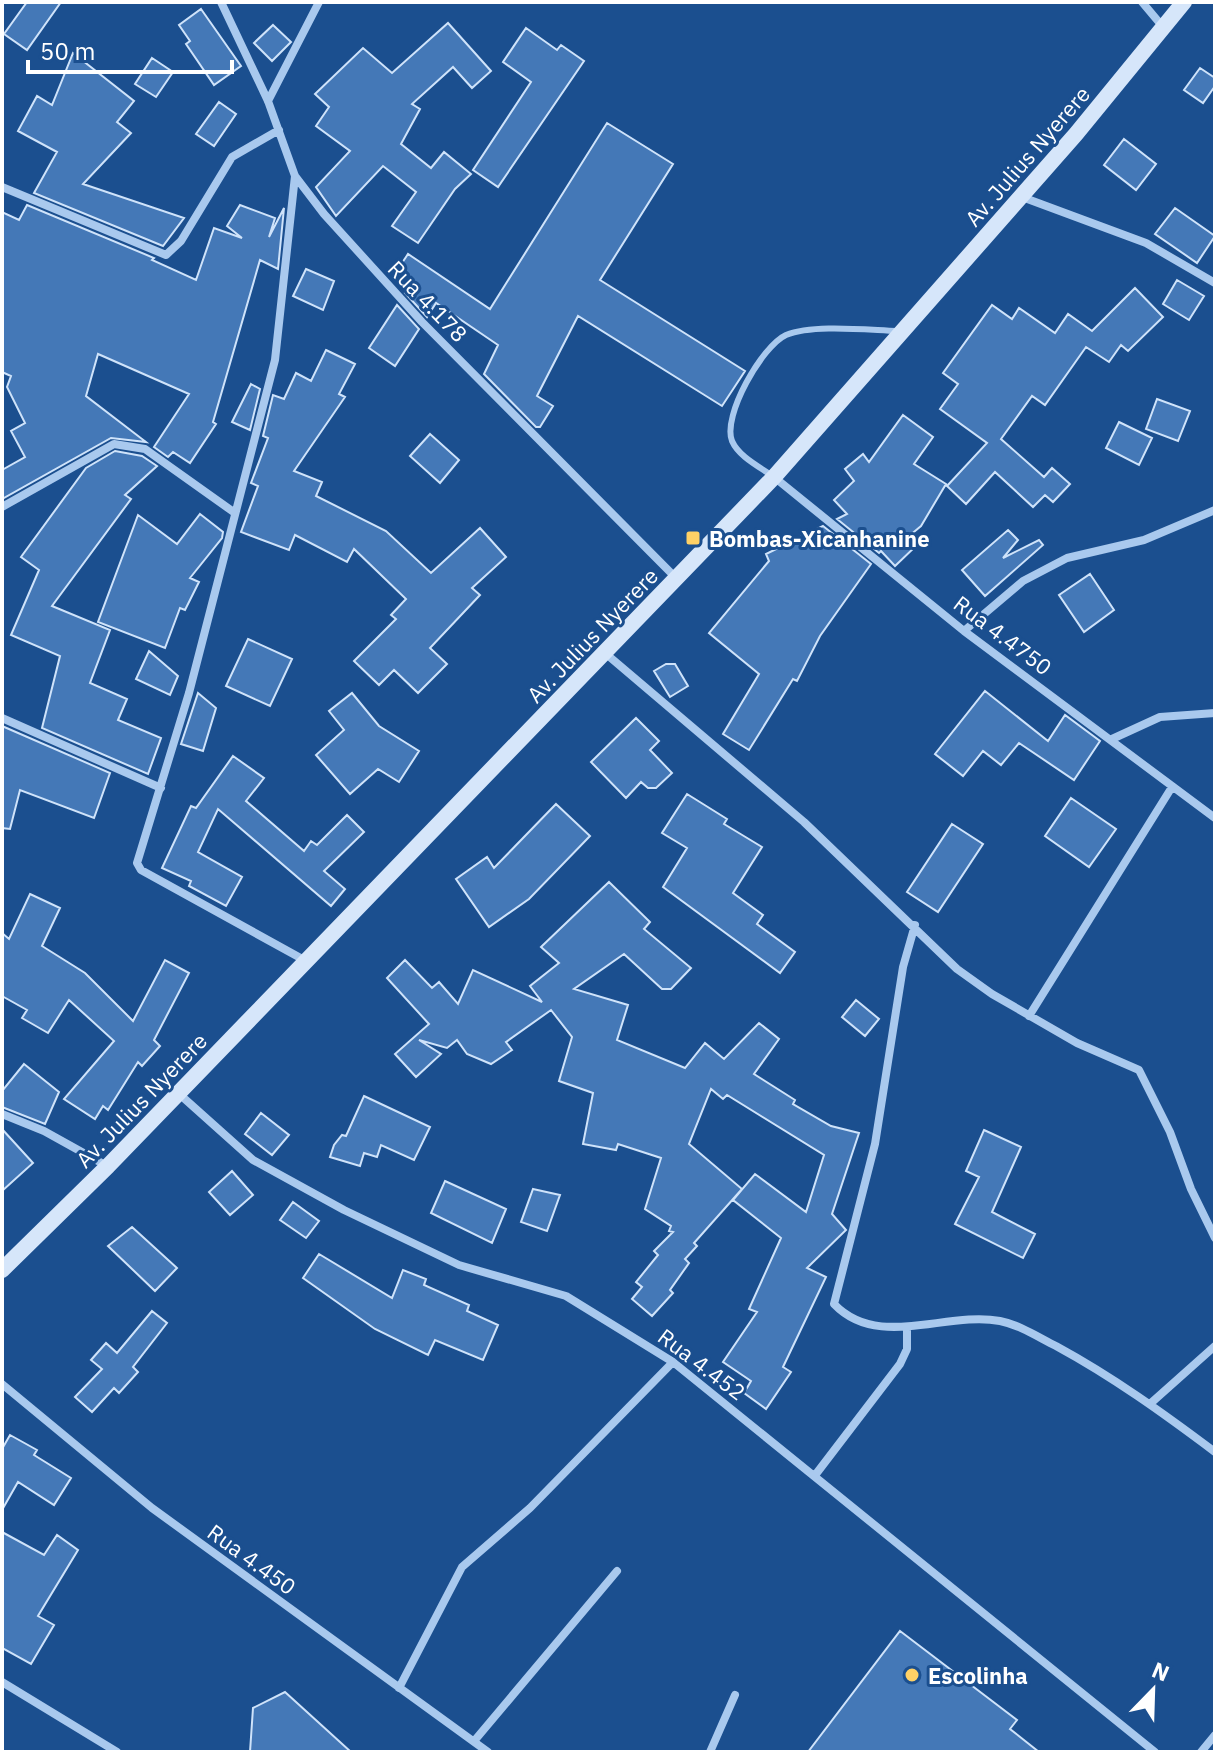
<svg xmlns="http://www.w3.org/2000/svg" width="1217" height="1754" font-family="'IBM Plex Sans',sans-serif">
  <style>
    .building { fill: #4478b7; stroke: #cfe3fa; stroke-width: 2 }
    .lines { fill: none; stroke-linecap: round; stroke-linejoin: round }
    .lane { stroke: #a9c9ee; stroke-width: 6 }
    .street { stroke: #a9c9ee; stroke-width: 8 }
    .secondary { stroke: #d6e6fa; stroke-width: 16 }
    .poi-dot { fill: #ffd166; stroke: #1b4f8f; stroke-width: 3 }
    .labels { text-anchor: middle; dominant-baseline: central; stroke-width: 6; stroke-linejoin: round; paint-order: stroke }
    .street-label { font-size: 22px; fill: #fff; stroke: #1b4f8f }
    .poi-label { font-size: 22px; font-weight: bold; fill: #fff; stroke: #1b4f8f; text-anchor: start }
  </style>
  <rect width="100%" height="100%" fill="#1b4f8f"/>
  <path class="building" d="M27 2H61L27 50 4 34Z
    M201 9 241 66 214 85 186 44 190 41 179 25Z
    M448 23 491 71 472 88 453 67 412 104 420 109 401 144 431 168 444 152 471 174 455 189 418 243 392 226 416 192 383 166 336 216 316 187 350 151 316 126 329 107 315 94 363 48 392 73Z
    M273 25 291 42 272 61 254 43Z
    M526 28 557 50 561 45 584 61 498 187 473 170 531 82 503 62Z
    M73 53 134 101 117 122 131 133 83 184 184 218 163 246 34 193 57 152 18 131 37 96 52 105Z
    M152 58 173 72 156 97 135 84Z
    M1200 68 1215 78V86L1203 103 1184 90Z
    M219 102 236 114 214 146 196 134Z
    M607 123 673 164 600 280 745 371 722 406 578 316 537 396 553 406 540 427H536L484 374 498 345 436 303 427 317 405 293 410 286 396 272 408 254 490 309Z
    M1124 139 1156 164 1136 190 1104 165Z
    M27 205 154 258 152 260 196 280 214 228 242 238 227 226 240 205 275 218 269 237 284 208 278 269 260 260 213 422 216 424 190 463 173 452 168 457 154 447 189 394 98 354 86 396 146 442 111 438 2 499V470L25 457 11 431 25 423 7 387 11 376 2 372V212L19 220Z
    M1175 208 1215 236 1197 263 1155 234Z
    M306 269 334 281 323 310 293 296Z
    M1177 280 1204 296 1189 320 1163 304Z
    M1135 288 1163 317 1128 351 1121 345 1109 362 1086 347 1045 405 1032 396 1001 439 1044 477 1052 468 1070 484 1053 502 1045 495 1033 507 995 472 966 504 947 486 987 443 940 409 958 384 943 373 992 305 1012 319 1019 308 1055 333 1068 314 1092 331Z
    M397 305 419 329 395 366 369 348Z
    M326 350 355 364 339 394 345 397 294 471 322 482 316 496 386 531 431 573 480 528 506 557 472 588 480 595 430 648 447 664 418 693 394 670 379 685 354 661 396 619 391 615 406 599 354 549 347 562 295 535 289 550 241 532 258 486 251 483 268 438 263 436 273 395 284 399 296 373 311 381Z
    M251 384 260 389 250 430 232 422Z
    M1157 399 1190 411 1178 441 1146 429Z
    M903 415 933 437 914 464 946 484 921 526 909 536 917 545 895 566 881 551 879 553 837 519 847 514 834 500 854 481 845 469 863 454 869 462Z
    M1119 422 1152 438 1139 465 1106 448Z
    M430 434 459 460 440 483 410 456Z
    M115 451 142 456 157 466 125 495 131 499 52 606 110 630 90 683 127 699 118 720 161 738 148 774 42 728 60 656 11 635 39 570 21 557 86 468Z
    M200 514 223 532 222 538 190 578 199 582 185 610 180 608 165 648 98 622 138 515 177 544Z
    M823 526 871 564 820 636 797 681 793 679 749 750 723 734 759 674 709 633 769 561 766 554Z
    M1008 530 1018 540 1003 558 1039 540 1043 545 985 596 962 570Z
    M1090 574 1114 610 1084 632 1059 595Z
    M248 639 292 659 270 706 226 686Z
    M149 651 178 676 170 695 136 679Z
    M666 664H675L688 686 670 697 654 671Z
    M985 691 1048 741 1065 715 1100 741 1074 780 1019 743 1001 765 983 751 963 776 935 754Z
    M198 693 216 708 203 751 181 744Z
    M352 693 379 726 419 751 399 782 378 769 350 794 316 755 344 730 329 711Z
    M636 718 659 741 650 750 672 773 656 788H648L641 782 626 798 591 762Z
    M2 726 110 773 94 818 20 790 10 829 2 828Z
    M233 756 264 778 246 801 304 851 311 841 317 845 347 815 364 832 324 871 345 889 331 906 218 809 198 852 242 877 226 906 189 886 191 881 162 868 191 806 196 808Z
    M687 794 727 819 724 824 762 847 733 893 763 915 757 924 795 952 780 973 663 887 687 848 662 833Z
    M1071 798 1116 829 1089 867 1045 836Z
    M556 804 590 836 529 899 489 927 456 879 487 857 494 868Z
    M952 824 983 844 938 912 907 892Z
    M609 882 650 922 644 929 691 968 671 989H662L624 954 574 989 628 1005 617 1040 685 1068 705 1043 724 1059 759 1023 779 1039 754 1074 795 1100 793 1104 831 1126 859 1133 832 1214 846 1230 807 1268 826 1277 783 1367 791 1372 766 1409 744 1393 751 1381 723 1362 757 1312 749 1309 781 1238 733 1200 755 1174 806 1212 824 1155 727 1095 723 1099 711 1089 689 1144 742 1189 694 1243 697 1246 685 1259 689 1263 670 1290 673 1293 652 1316 632 1299 642 1287 636 1282 658 1255 654 1251 673 1232 669 1231 671 1226 645 1209 661 1158 618 1144 616 1150 583 1144 593 1093 559 1081 572 1037 551 1010 506 1042 512 1050 491 1064 467 1054 457 1040 447 1048 419 1040 441 1054 416 1077 395 1054 429 1024 387 978 405 960 432 988 439 982 458 1004 473 970 542 1002 530 986 559 963 541 947Z
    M30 894 60 908 42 946 85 973 133 1021 165 960 189 973 154 1040 160 1046 142 1066 138 1062 108 1110 103 1106 95 1119 64 1099 114 1041 69 1000 48 1033 22 1018 27 1010 2 996V933L9 939Z
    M856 1000 879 1019 865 1036 842 1017Z
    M24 1064 59 1092 45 1124 2 1107V1091Z
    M364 1096 430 1127 414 1160 381 1145 377 1157 364 1153 360 1166 330 1157 334 1145 342 1135 346 1136Z
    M261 1113 289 1135 272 1155 245 1134Z
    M2 1129 33 1163 2 1191Z
    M984 1130 1021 1147 992 1212 1035 1234 1023 1258 955 1224 979 1177 966 1171Z
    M232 1171 253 1195 230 1215 209 1192Z
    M445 1181 506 1209 492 1243 431 1213Z
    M533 1189 560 1195 547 1231 521 1222Z
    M293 1202 319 1221 306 1238 280 1220Z
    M132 1227 177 1268 155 1291 108 1246Z
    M319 1254 392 1298 403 1270 426 1279 424 1285 469 1305 467 1311 498 1325 483 1360 435 1340 428 1355 375 1329 303 1278Z
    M152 1311 167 1323 133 1367 138 1372 119 1393 114 1388 92 1412 75 1397 102 1369 91 1360 106 1343 117 1353Z
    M10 1435 37 1450 34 1455 71 1478 54 1505 18 1482 2 1510V1449Z
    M2 1532 44 1555 57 1535 78 1550 38 1616 54 1625 31 1664 2 1648Z
    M900 1631 1017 1720 1010 1729 1039 1752H808Z
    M285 1692 351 1752H250L253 1708Z"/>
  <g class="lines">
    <path class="lane" d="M774 477C760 467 739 457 732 441 722 416 762 346 786 335 813 324 867 330 897 331"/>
    <path class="street" d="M221 2 268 101 295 176 324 214 422 322 676 578
      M1142 2 1163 27
      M268 101 319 2
      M295 176 275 360 189 693 137 863 141 870 306 961
      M2 187 166 255 181 241 232 157 279 130
      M1022 197 1146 243 1215 283
      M774 477 964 631 1215 818
      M2 507 114 444 145 449 235 513
      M964 631 1023 581 1067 558 1144 540 1215 510
      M605 653 804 822 957 969 992 994 1077 1043 1139 1070 1170 1132 1191 1189 1215 1238
      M2 718 161 788
      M1112 739 1160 717 1215 713
      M915 925 903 967 875 1144 834 1304C878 1350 945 1311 1000 1321 1020 1325 1038 1337 1056 1346 1113 1377 1163 1413 1215 1452
      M1029 1016 1172 787
      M177 1092 253 1160 344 1210 459 1265 566 1296 673 1362 1155 1752
      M2 1114 44 1131 107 1166
      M2 1384 152 1508 488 1752
      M1151 1403 1215 1346
      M816 1474 900 1364 907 1349V1327
      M2 1682 117 1752
      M399 1688 462 1567 530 1508 673 1362
      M475 1740 617 1571
      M710 1752 735 1695
      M1201 1752 1215 1735"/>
    <path class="secondary" d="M2 1270 108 1166 774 477 1076 134 1184 2"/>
  </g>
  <g class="poi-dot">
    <rect x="685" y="530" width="16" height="16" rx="4"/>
    <circle cx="912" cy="1675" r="8"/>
  </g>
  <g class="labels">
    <g class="street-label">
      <text transform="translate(1027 156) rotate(-49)">Av. Julius Nyerere</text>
      <text transform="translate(428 301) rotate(46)">Rua 4.178</text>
      <text transform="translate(592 635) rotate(-46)">Av. Julius Nyerere</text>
      <text transform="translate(1003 635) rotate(37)">Rua 4.4750</text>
      <text transform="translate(141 1100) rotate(-46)">Av. Julius Nyerere</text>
      <text transform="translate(702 1364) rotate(37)">Rua 4.452</text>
      <text transform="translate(252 1559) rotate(36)">Rua 4.450</text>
    </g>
    <g class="poi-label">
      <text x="709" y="538">Bombas-Xicanhanine</text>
      <text x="928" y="1675">Escolinha</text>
    </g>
  </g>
  <rect width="1217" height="1754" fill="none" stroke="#ffffff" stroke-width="8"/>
  <g transform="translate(1153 1690) rotate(23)" stroke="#1b4f8f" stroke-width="6" paint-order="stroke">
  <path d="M0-6L14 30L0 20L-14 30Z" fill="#ffffff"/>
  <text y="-12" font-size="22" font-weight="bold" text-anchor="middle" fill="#ffffff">N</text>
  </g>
  <path d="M28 60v12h204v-12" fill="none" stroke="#ffffff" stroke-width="4"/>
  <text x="40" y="60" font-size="24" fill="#ffffff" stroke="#1b4f8f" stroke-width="6" paint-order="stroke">50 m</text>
</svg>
